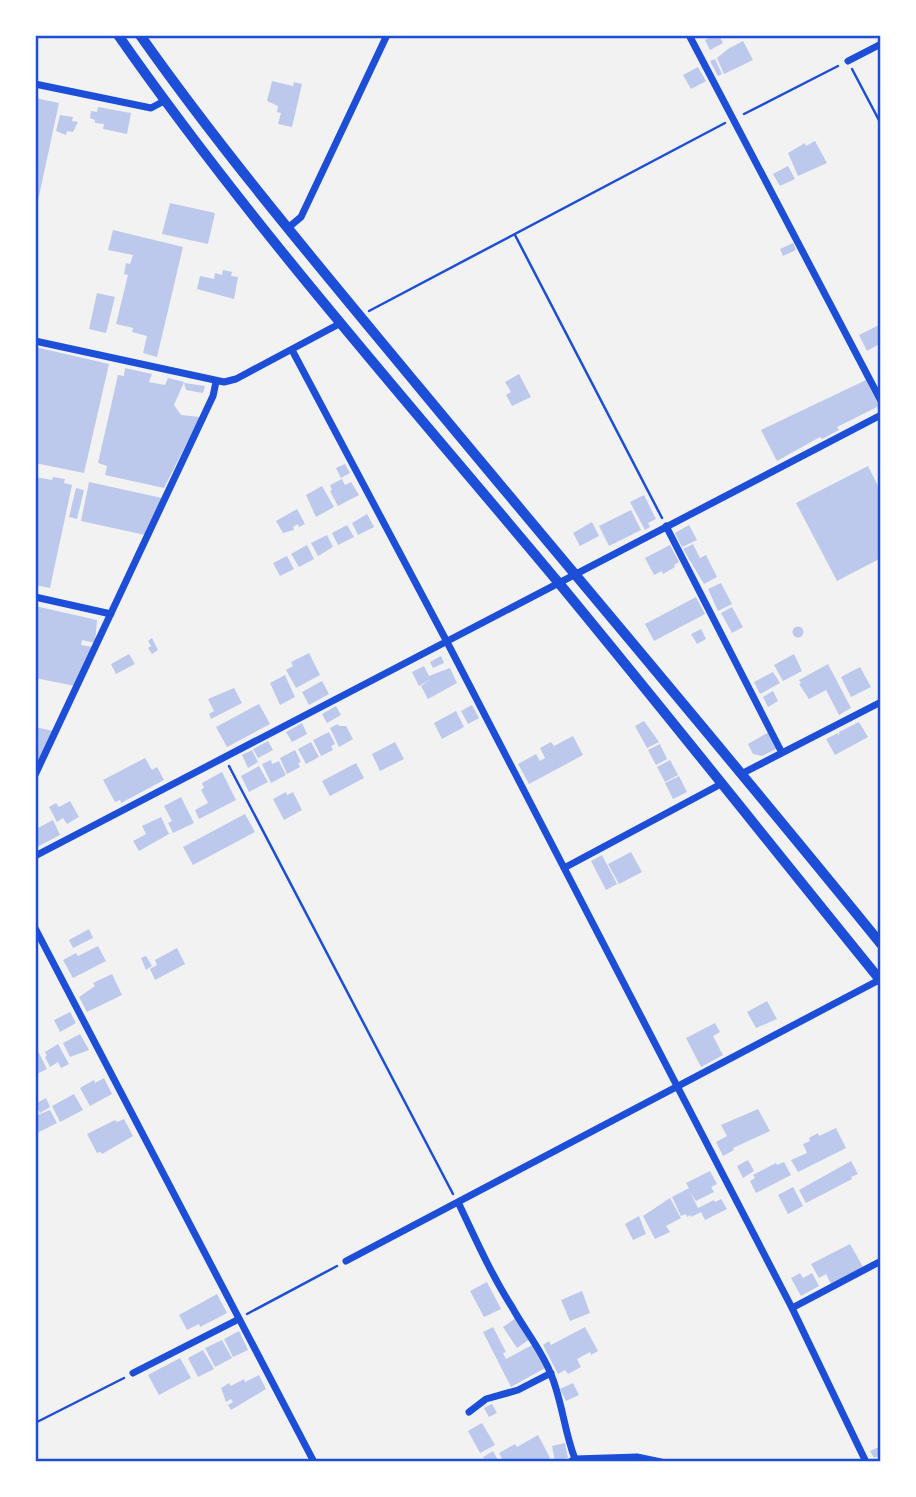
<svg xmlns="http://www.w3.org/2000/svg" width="916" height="1497" font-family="Commissioner,sans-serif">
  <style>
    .building { fill: #bdc9ec }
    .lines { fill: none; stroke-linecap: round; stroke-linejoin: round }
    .path { stroke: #1d4ed8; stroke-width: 2.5 }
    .minor { stroke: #1d4ed8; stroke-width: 7 }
    .secondary { stroke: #1d4ed8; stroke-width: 10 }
    .neatline { fill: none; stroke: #1d4ed8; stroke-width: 2.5 }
  </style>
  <rect width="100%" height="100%" fill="#f2f2f2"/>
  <path class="building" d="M715 35H719L723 43 710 50 705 40Z
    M743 41 753 60 724 74 717 58 728 49Z
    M715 59 722 74 718 76 710 61Z
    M698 67 706 81 691 89 683 75Z
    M272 81 293 86 294 82 302 84 292 127 278 124 281 113 277 112 278 106 267 101Z
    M35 98 59 103 36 210H35Z
    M98 107 131 113 127 134 103 129 104 124 95 123V120L90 118 91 111 97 112Z
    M60 115 73 117 72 121 78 122 73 132 67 131 66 135 56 131Z
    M815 141 827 163 798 176 788 153 805 143 806 146Z
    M788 166 795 179 780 186 773 174Z
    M170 203 215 213 208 244 162 234Z
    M113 230 183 247 157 357 143 353 147 336 132 332 133 328 116 324 128 275 124 274 126 263 130 264 133 255 108 250Z
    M793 243 796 250 783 256 780 249Z
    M223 270 232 272 231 276 238 277 234 299 197 289 200 276 214 279 215 273 222 275Z
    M97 293 115 297 106 333 89 329Z
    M881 324V343L867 351 859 335Z
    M35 347 109 364 84 473 35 463Z
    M125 368 152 374 149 382 165 385 168 378 184 382 174 405 181 415 200 417 164 488 105 475 107 466 98 463 118 375 124 376Z
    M519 374 531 397 512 406 506 395 511 392 505 382Z
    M866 380 879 406 837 427 839 430 822 439 820 437 777 461 761 430Z
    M184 383 205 386 203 393 186 390Z
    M345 464 350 473 341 478 336 468Z
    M868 466 881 492V558L837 581 796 503Z
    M35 477 52 480 53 477 65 479 64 483 72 485 50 588 35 585Z
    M342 479 345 485 351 482 359 495 338 506 330 491 332 490 330 485Z
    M89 482 162 498 145 535 81 521Z
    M322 486 334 507 316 517 306 495Z
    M76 488 84 490 77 519 69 517Z
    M644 495 656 519 648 523 650 527 645 530 630 502Z
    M297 509 305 524 299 527 298 524 293 527 294 530 283 533 276 521Z
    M631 510 641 530 609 546 599 526Z
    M367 514 374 527 358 535 352 523Z
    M592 522 599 536 580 546 573 533Z
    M347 525 354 537 338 545 332 533Z
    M689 525 697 540 682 547 675 533Z
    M327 535 333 547 318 556 311 543Z
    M693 544 700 558 706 555 717 577 704 584 683 549Z
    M307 545 314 559 299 567 291 554Z
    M670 545 679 562 674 565 675 567 663 574 662 571 654 575 645 558Z
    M287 556 294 569 280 576 273 563Z
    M721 583 732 604 718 611 708 589Z
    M696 597 705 614 654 641 645 624Z
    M35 606 97 620 95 643 82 640 81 645 93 647 75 686 35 678Z
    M732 607 743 627 732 633 721 613Z
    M792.5 632a5.5 5.5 0 1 1 11 0a5.5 5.5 0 1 1-11 0Z
    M701 629 706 639 697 644 691 634Z
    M152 638 158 650 152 654 148 648 151 646 148 641Z
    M309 653 320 675 296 688 286 670 293 666 291 662Z
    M129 654 135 664 116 674 111 664Z
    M794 654 802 671 783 681 774 665Z
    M441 656 444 663 433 668 430 662Z
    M828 664 851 708 839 715 826 690 809 699 799 684 801 683 799 680Z
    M424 666 429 676 450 668 457 683 428 699 421 686 431 679 419 686 412 672Z
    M860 667 871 687 851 697 841 677Z
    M773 672 780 683 760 694 754 682Z
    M285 675 295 697 280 705 270 683Z
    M322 681 329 694 309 705 302 692Z
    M234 688 242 703 211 719 209 714 214 711 208 699Z
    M773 691 778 701 768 707 763 697Z
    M259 704 270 724 227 747 216 727Z
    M472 705 479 718 468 724 461 711Z
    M336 706 341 715 327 723 322 714Z
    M456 711 464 727 442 739 434 723Z
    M644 721 659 742 647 748 635 726Z
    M859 722 868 737 835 755 826 739 838 733 839 736V732Z
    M302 723 307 734 292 742 286 732Z
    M338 724 339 726H346L353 739 339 747 330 728Z
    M35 727 53 731 39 762 35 761Z
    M329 732 335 744 331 746 333 750 321 756 313 740Z
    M769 732 778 748 762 756 753 754 748 744Z
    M573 736 583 755 529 784 518 764 536 754 540 761 545 758 540 748 551 742 554 746Z
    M268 741 273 750 258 758 253 749Z
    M311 742 319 757 306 764 298 749Z
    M395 742 404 759 380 771 372 754Z
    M660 744 667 759 656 765 648 750Z
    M252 750 258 762 248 768 242 755Z
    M295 750 301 762 298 763 300 767 287 774 280 758Z
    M145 758 152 770 157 767 164 780 121 803 120 800 115 802 103 780Z
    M271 760 272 764 279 761 286 775 271 783 262 764Z
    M670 760 678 775 665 782 657 767Z
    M356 763 364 778 330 796 322 781Z
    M259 766 268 782 249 792 241 776Z
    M222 772 236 800 199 819 195 810 208 803 201 790 204 788 202 783Z
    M679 776 687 792 673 799 665 783Z
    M286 792 287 795 293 792 302 810 284 820 273 799Z
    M181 797 194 823 173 833 168 823 172 821 164 806Z
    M70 801 79 817 67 824 63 818 57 822 49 807 56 803 59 807Z
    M245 814 255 832 193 865 183 847Z
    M161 817 169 834 139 851 133 841 146 834 142 826Z
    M53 820 60 835 35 848V833L37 832 36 829Z
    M631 852 642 872 619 884 608 864Z
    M602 855 617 884 606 890 591 861Z
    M89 929 93 938 73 948 69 940Z
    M98 946 106 961 73 978 63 960 76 953 78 956Z
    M177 948 185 964 155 980 150 969 157 965 155 960Z
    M146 956 152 966 146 970 141 958Z
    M112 974 122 995 87 1012 79 997 95 986 93 983Z
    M767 1001 777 1019 756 1028 747 1012Z
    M70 1012 76 1023 60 1032 54 1020Z
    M715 1023 720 1032 713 1036 723 1055 701 1067 686 1038Z
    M80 1034 89 1050 70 1057 63 1043Z
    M58 1044 69 1064 61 1068 58 1062 50 1067 45 1057 47 1056 45 1052Z
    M39 1053 47 1069 35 1075V1054Z
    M104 1078 112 1094 90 1106 80 1088 94 1080 95 1083Z
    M74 1094 83 1110 60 1122 52 1106Z
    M46 1098 50 1107 40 1113 35 1104Z
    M758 1109 770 1131 733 1148 734 1150 723 1156 716 1142 727 1136 721 1125Z
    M50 1110 57 1123 37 1133 35 1116Z
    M124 1119 133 1136 102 1154 101 1152 97 1153 87 1134 115 1120 117 1122Z
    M836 1128 846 1148 798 1172 791 1160 807 1153 803 1144 810 1141 809 1138 818 1133 819 1136Z
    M748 1160 754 1171 743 1178 737 1166Z
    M851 1161 858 1174 851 1177 852 1179 806 1203 799 1190Z
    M784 1162 791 1175 756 1193 750 1181 755 1178 753 1175 776 1163 777 1165Z
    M710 1171 717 1184 711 1187 714 1192 696 1201 690 1192 698 1208 714 1200 715 1202 721 1199 727 1209 705 1220 701 1212 691 1217 690 1215 687 1217 686 1214 681 1216 672 1197 689 1188 686 1183Z
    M793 1187 803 1206 788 1214 778 1195Z
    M670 1198 681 1218 666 1226 670 1232 655 1239 643 1216Z
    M639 1216 646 1234 633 1240 625 1224Z
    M850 1244 863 1267 831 1284 826 1274 819 1278 811 1264Z
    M800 1273 803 1278 812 1273 819 1286 801 1296 791 1278Z
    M487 1282 501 1309 484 1317 470 1291Z
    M582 1291 590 1313 570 1321 561 1300Z
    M217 1294 227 1313 200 1327 199 1324 187 1330 179 1315Z
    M516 1318 530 1339 517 1348 503 1327Z
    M493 1327 506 1352 503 1353 506 1359 532 1345 545 1368 511 1387 483 1332Z
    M585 1327 598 1351 591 1355 590 1352 577 1359 581 1367 568 1374 565 1370 558 1374 543 1345 549 1341 551 1345Z
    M239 1331 248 1350 233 1357 224 1339Z
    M222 1340 232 1358 215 1367 205 1348Z
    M203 1350 214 1369 198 1377 188 1358Z
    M180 1358 191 1378 159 1395 148 1375Z
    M259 1375 266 1389 231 1410 228 1405 233 1402 231 1399 226 1402 221 1388 229 1383 231 1386 244 1379 245 1382Z
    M573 1383 579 1395 566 1401 560 1389Z
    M492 1404 497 1413 489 1417 484 1408Z
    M482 1423 495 1445 480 1453 468 1431Z
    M538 1435 550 1458 544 1462H504L499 1453 515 1444 517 1447Z
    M565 1443 568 1458 555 1461 552 1446Z
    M881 1446V1455L874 1458 870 1451Z
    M493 1451 499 1462H486L483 1457Z"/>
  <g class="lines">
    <path class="path" d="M852 69 881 124
      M744 114 838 66
      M515 235 662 518
      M369 311 725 123
      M229 766 453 1194
      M247 1314 337 1266
      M35 1423 124 1378"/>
    <path class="minor" d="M689 35 881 401
      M848 61 881 44
      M35 84 151 108 164 101
      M289 227 301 217 387 35
      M35 341 224 382 236 379 339 324
      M292 350 447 642 792 1308 866 1462
      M666 526 782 753
      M35 597 111 614
      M743 773 881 702
      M35 775 213 396 216 382
      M35 856 881 415
      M564 868 721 784
      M35 928 314 1462
      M458 1202C475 1238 491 1274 512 1307 524 1329 540 1348 550 1372 562 1399 564 1431 575 1459
      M346 1261 881 979
      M792 1308 881 1261
      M133 1373 239 1319
      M469 1412 486 1399 518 1390 551 1373
      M570 1462 575 1459 637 1457 661 1462"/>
    <path class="secondary" d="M118 35C252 227 408 402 558 582 667 714 773 848 881 981
      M140 35C226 157 323 271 418 386 572 572 729 756 881 944"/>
  </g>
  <rect width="916" height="1497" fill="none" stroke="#ffffff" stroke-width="74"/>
  <rect x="37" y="37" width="842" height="1423" class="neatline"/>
</svg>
